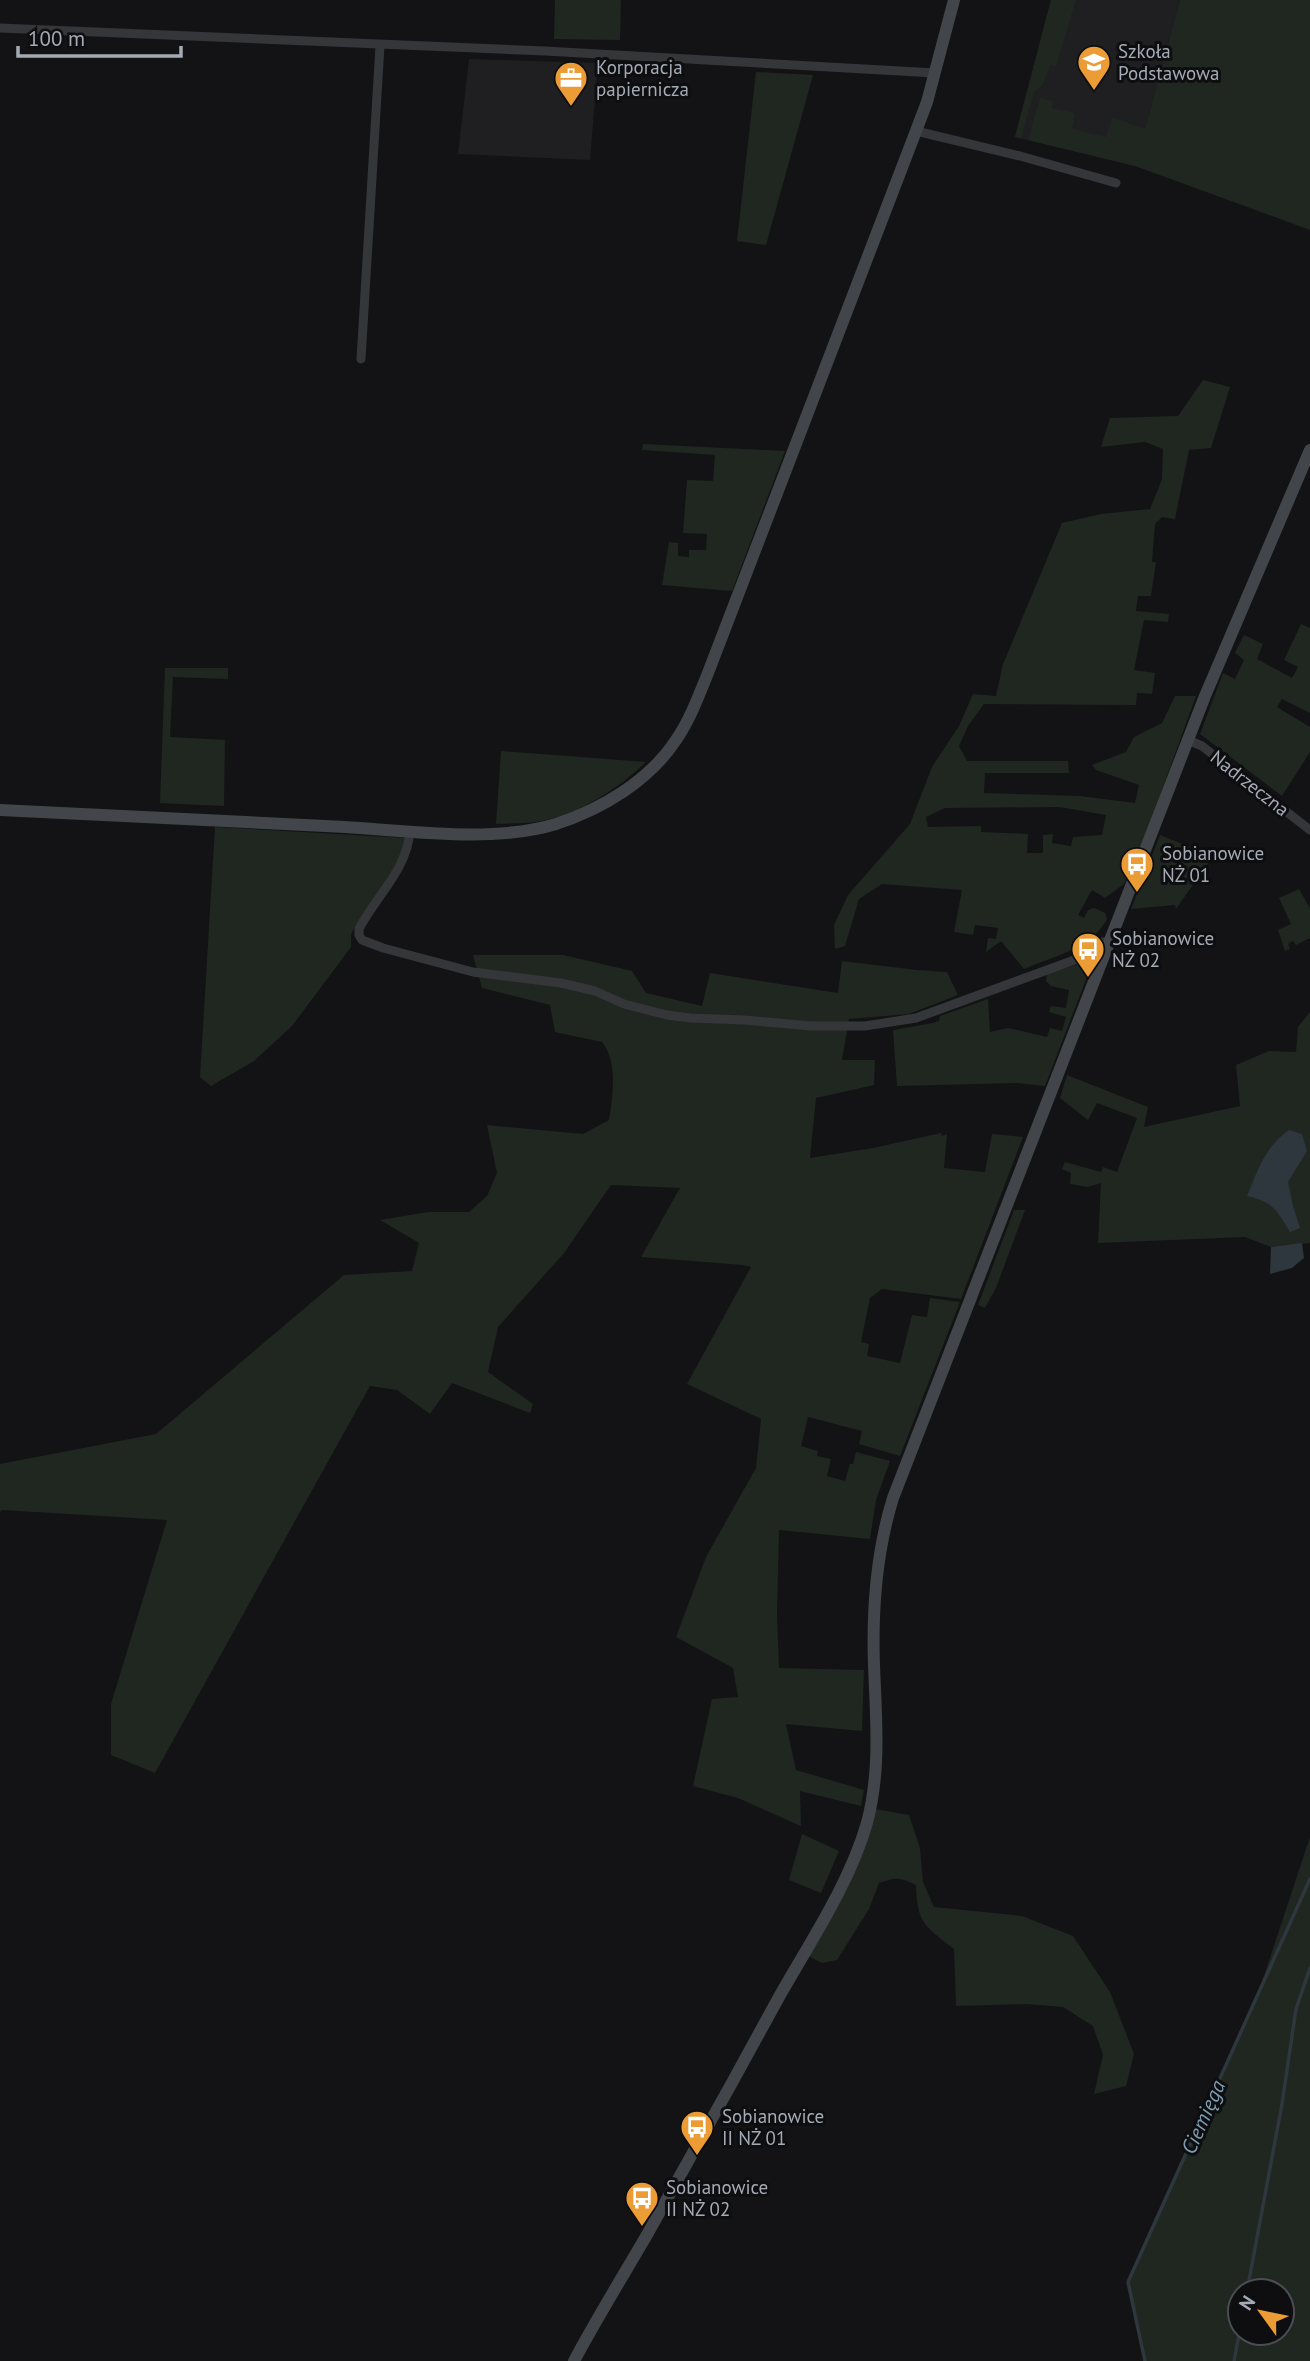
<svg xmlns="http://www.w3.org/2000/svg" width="1310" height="2361" font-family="'PT Sans',sans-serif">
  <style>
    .built { fill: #1f1f22 }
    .green { fill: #1f2720; fill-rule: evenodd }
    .water { fill: #2d373d }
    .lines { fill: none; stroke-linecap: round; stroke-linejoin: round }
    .stream { stroke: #2d373d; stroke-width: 3.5 }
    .street { stroke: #343639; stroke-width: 9 }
    .secondary { stroke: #424549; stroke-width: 12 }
    .labels { text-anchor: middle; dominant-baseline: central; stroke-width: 6; stroke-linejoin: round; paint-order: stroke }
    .poi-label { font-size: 19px; fill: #a5abb5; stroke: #0e0e10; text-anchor: start }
    .street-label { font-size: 19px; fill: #a5abb5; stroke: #0e0e10 }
    .water-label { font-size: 21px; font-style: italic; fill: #7d9caf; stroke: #0e0e10 }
  </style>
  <rect width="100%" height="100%" fill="#131315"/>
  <path class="built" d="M1051 0H1180L1135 166 1015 137Z
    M469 59 598 63 590 160 458 154Z"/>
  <path class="green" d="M555 0H621L620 40 554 39Z
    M1051 0H1076L1056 66 1050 65 1043 85 1034 92 1021 138 1015 137Z
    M1180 0H1310V230L1135 166 1028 140 1040 98 1053 101 1052 108 1075 113 1072 129 1106 137 1112 117 1145 129Z
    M756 72 813 75 766 245 737 241Z
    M1203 380 1230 387 1211 448 1189 450 1175 519 1162 517 1155 524 1152 562H1156L1151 596H1138L1136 611 1169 614 1168 622 1144 620 1134 670 1155 673 1152 694 1137 693 1136 705 984 704 968 726 959 746 967 761H1068L1069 773H985L984 793 1080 796 1135 803 1139 785 1096 770 1092 765 1126 752 1134 737 1162 723 1175 696H1196L1149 825 1130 872 1124 884 1105 898 1092 890 1078 915 1084 918 1088 910 1094 908 1105 913 1107 919C1091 949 1053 956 1024 969L1001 941 986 952 988 938 996 939 998 928 975 925 973 935 954 932 962 890 882 884 859 899 845 946 835 949 834 925 848 895 910 824 932 767 959 726 973 694 996 696 1003 664 1062 523 1101 514 1150 509 1162 479 1163 449 1145 442 1101 447 1110 418 1178 416ZM1059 807 1106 815 1102 835 1073 837 1071 846 1052 843 1053 834 1043 835V853H1027L1028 834 981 832V826L928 827 926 817 945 808Z
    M643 444 785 451 732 591 662 585 669 542 678 543V556L689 557V550H706L707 534 683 533 687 480 713 481 715 455 642 450Z
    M1301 624 1310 628V713L1282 699 1277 707 1310 727V752L1282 796 1200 734 1223 673 1235 679 1244 660 1235 653 1244 635 1263 644 1257 659 1292 678 1298 667 1284 660Z
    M165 668H228V679L173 677 170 737 225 740 224 806 160 803Z
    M501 751 646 762C618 789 579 814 541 821 526 824 511 823 496 824Z
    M215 827 406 838 400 856 388 878 351 934V947L292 1026 254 1061 211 1086 200 1077Z
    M1160 835 1213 856 1176 909 1175 905 1131 909Z
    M1299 889 1310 908V938L1296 945 1293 941 1288 944 1290 949 1285 951 1278 930 1291 924 1279 898Z
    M473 955H563L632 971 646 993 702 1006 710 973 838 993 842 961 917 970 947 972 958 995 909 1014 849 1019 842 1060H875L874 1085 816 1098 810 1158 873 1148 941 1133 942 1136 947 1134 944 1168 985 1172 992 1134 1023 1137 961 1299 882 1289 870 1298 861 1342 869 1344 867 1356 900 1363 912 1315 927 1317 930 1298 960 1302 900 1456 859 1444 862 1431 808 1417 801 1446 818 1451 817 1456 831 1459 827 1476 845 1481 850 1464H853L856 1452 890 1461 876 1500 870 1539 779 1530 777 1615 779 1668 864 1670 862 1731 786 1724 796 1770 864 1790 861 1806 800 1791 801 1826 738 1798 693 1786 712 1699 738 1697 733 1668 676 1637 706 1557 756 1468 761 1419 687 1384 751 1267 743 1265 641 1257 680 1188 611 1185 564 1253 498 1327 488 1372 533 1404 530 1413 452 1383 430 1414 397 1390 370 1386 155 1773 111 1755V1704L167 1520 2 1510 0 1512V1464L156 1434 344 1275 412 1271 419 1243 380 1220 428 1212H469L487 1196 497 1173 487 1125 583 1134 609 1120C613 1095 618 1062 602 1042L555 1032 550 1005 482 988Z
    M1079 964 1086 970 1087 977 1045 1086 1017 1083 897 1086 893 1030 933 1023 939 1021 940 1016 988 999 990 1032 1008 1028 1047 1037 1050 1028 1062 1031 1066 1017 1049 1012 1051 1006 1066 1008 1069 990 1051 986 1046 981 1047 973Z
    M1310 1012V1243L1271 1247 1245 1237 1098 1243 1101 1183 1088 1187 1070 1184 1071 1173 1062 1169 1065 1162 1101 1172 1103 1167 1117 1172 1137 1118 1097 1103 1088 1120 1060 1098 1067 1075 1148 1107 1144 1127 1240 1106 1236 1065 1269 1051 1296 1052 1298 1027Z
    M1014 1210H1025L996 1288 985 1308 978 1305Z
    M875 1809 909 1815 920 1848 923 1882 934 1907 1022 1916 1073 1936 1110 1992 1134 2054 1126 2086 1094 2094 1103 2055 1093 2026 1063 2007 1027 2004 956 2006 954 1949C925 1926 917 1924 916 1885 899 1877 897 1877 879 1883L869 1909 837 1960 822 1963 808 1956Z
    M802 1834 839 1851 821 1893 789 1880Z
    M1310 1837V2361H1145L1128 2282 1257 1997ZM1240 2291H1282V2333H1240Z"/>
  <path class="water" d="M1289 1130 1302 1134 1307 1151 1288 1182 1293 1206 1300 1228 1290 1232C1277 1210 1273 1202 1247 1196 1258 1169 1265 1147 1289 1130Z
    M1302 1243 1304 1258 1292 1268 1270 1274 1271 1247Z"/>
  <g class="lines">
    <path class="stream" d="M1247 2291 1282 2104 1296 2009 1310 1968
      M1145 2361 1128 2282 1310 1879
      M1234 2361 1240 2330"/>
    <path class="street" d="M0 28 545 51 935 73
      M916 131 1020 156 1116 183
      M361 359 380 46
      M1188 740 1202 746 1310 830
      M410 831C407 870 376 896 359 929V935L362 940 383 948 473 972 561 983 595 991 624 1004 667 1015 690 1018 744 1020 811 1026H865L916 1018 1077 959 1102 942H1109
      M1077 959 1096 973"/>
    <path class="secondary" d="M0 810C115 815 230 821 345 827 410 831 495 843 556 824 602 809 649 781 676 740 690 720 699 695 708 673L916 131 927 102 954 0
      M574 2361C597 2318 623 2276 648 2233 692 2155 736 2076 779 1997 810 1942 849 1885 867 1823 881 1770 876 1719 874 1665 872 1608 876 1553 893 1498L1205 696 1310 450"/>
  </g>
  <defs>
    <symbol id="school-pin" viewBox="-11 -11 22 30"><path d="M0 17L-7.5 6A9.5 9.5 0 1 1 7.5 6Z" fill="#eb9c35" stroke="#0e0e10"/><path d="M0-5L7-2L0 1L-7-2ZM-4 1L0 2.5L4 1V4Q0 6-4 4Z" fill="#fff"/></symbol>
    <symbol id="office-pin" viewBox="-11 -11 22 30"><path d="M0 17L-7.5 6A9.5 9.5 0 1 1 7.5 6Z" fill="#eb9c35" stroke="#0e0e10"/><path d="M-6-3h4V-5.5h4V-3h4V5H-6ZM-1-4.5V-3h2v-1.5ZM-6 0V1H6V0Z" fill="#fff"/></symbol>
    <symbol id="bus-pin" viewBox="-11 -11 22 30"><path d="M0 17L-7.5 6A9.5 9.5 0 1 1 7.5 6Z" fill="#eb9c35" stroke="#0e0e10"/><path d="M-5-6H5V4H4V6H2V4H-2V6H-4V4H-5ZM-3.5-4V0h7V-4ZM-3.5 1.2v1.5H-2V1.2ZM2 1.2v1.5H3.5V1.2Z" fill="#fff"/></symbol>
  </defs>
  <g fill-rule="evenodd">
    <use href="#school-pin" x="1075" y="43" width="38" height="52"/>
    <use href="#office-pin" x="552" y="59" width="38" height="52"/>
    <use href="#bus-pin" x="1118" y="845" width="38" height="52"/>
    <use href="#bus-pin" x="1069" y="930" width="38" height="52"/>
    <use href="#bus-pin" x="678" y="2108" width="38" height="52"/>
    <use href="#bus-pin" x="623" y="2179" width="38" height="52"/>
  </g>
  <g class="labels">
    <g class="poi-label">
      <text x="1118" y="51">Szkoła<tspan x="1118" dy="22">Podstawowa</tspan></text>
      <text x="596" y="67">Korporacja<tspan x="596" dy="22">papiernicza</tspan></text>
      <text x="1162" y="853">Sobianowice<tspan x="1162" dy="22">NŻ 01</tspan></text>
      <text x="1112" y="938">Sobianowice<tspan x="1112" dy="22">NŻ 02</tspan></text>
      <text x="722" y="2116">Sobianowice<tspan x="722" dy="22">II NŻ 01</tspan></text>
      <text x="666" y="2187">Sobianowice<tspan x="666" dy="22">II NŻ 02</tspan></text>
    </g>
    <g class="street-label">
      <text transform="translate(1250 783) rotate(38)">Nadrzeczna</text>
    </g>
    <g class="water-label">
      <text transform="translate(1203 2117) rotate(-66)">Ciemięga</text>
    </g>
  </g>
  <g transform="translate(1261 2312) rotate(303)"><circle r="33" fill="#0e0e10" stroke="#4a4d52" stroke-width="2"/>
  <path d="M0-5L12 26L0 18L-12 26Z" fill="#eb9c35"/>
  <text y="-10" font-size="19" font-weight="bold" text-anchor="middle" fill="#a5abb5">N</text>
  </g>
  <path d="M18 46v10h163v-10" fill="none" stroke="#a5abb5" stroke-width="3.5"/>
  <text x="28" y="46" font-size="21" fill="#a5abb5" stroke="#0e0e10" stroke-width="5" paint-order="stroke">100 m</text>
</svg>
